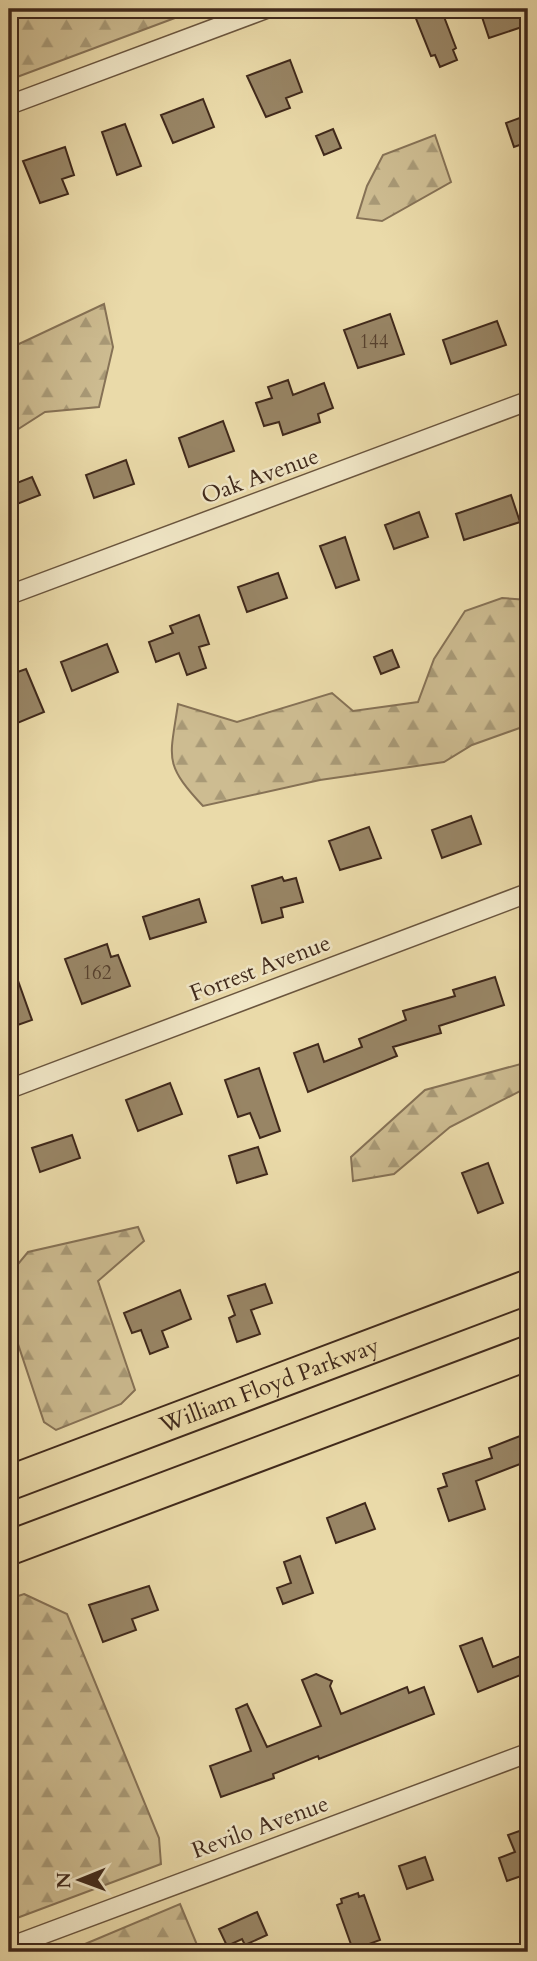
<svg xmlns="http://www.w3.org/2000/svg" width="537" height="1961" font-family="Cardo,serif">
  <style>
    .forest { fill: url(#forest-firs); stroke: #867256; stroke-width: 2 }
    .building { fill: #988565; stroke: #40291b; stroke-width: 2 }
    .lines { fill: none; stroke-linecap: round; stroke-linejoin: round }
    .street-casing { stroke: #6a553e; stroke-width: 21 }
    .highway-casing { stroke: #40291b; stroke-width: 37 }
    .street { stroke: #f1e7c7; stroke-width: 18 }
    .highway { stroke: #eadaa9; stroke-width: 33 }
    .labels { text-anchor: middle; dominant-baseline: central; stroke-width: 5; stroke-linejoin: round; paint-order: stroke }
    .number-label { font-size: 19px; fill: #56402e }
    .street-label { font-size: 23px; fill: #40291b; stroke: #f1e7c7 }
  </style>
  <defs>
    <pattern id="forest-firs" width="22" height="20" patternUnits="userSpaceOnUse" patternTransform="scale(1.75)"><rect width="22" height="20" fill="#cdbc91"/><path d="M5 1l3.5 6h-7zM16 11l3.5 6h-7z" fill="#a89976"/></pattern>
  </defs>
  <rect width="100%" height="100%" fill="#eadaa9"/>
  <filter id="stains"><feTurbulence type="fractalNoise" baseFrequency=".00286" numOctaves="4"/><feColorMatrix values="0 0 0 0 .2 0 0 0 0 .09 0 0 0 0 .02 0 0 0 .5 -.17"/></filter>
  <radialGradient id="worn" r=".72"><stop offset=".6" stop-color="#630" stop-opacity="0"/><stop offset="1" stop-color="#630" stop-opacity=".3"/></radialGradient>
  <path class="forest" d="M9 9H199L9 80Z
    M435 135 451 182 382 221 357 218 367 186 383 155Z
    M104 304 113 347 99 407 45 412 9 435V333L19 344Z
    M502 598 528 600V725L472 745 444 762 320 780 203 806C163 763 170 759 178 704L237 722 332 693 353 711 418 702 434 659 465 611Z
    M528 1062V1087L450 1127 394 1174 353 1181 351 1157 425 1090Z
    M138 1227 144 1241 98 1281 135 1390 121 1404 56 1430 44 1422 9 1317V1275L28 1252Z
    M24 1594 67 1614 159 1838 161 1864 9 1921V1599Z
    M180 1904 200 1952H66Z"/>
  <path class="building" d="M435 9H441L456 48 453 50 457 60 440 67 435 55 431 56 415 16Z
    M497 9H528V25L489 38 481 14Z
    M290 60 302 92 286 98 290 108 266 117 247 76Z
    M203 99 214 127 173 143 161 115Z
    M528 115V142L514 147 506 123Z
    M125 124 141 166 117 175 102 132Z
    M333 129 341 148 324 155 316 136Z
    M65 147 74 175 62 179 68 194 40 203 23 161Z
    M390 314 404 354 358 368 344 330Z
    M497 321 506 345 451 364 443 340Z
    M288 380 293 395 324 383 333 408 318 414 320 422 283 435 279 422 264 426 256 403 272 398 268 387Z
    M223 421 234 451 189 467 179 438Z
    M126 460 134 484 94 498 86 475Z
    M32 477 40 495 17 504 9 486Z
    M511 495 520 522 464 540 456 514Z
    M419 512 428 537 394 549 385 525Z
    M345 537 359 580 336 588 320 546Z
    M278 573 287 598 247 612 238 587Z
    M199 615 209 644 199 647 206 668 187 675 179 653 156 662 149 642 173 633 170 626Z
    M107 644 118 672 72 691 61 662Z
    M392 650 399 667 381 674 374 657Z
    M26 669 44 712 15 724 9 707V675Z
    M471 816 481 844 442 858 432 830Z
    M369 827 381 858 340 870 329 841Z
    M282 877 284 881 296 878 303 902 281 908 283 917 262 923 252 886Z
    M199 899 206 922 150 939 143 917Z
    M107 944 111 957 118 955 130 986 82 1004 65 959Z
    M11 961 32 1020 9 1028V962Z
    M495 977 504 1005 439 1026 441 1033 393 1047 397 1056 308 1092 294 1053 318 1044 324 1062 362 1047 359 1039 406 1020 403 1011 455 996 453 990Z
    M259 1068 280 1131 260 1138 250 1113 238 1117 225 1080Z
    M170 1083 182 1114 138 1131 126 1100Z
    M72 1135 80 1158 40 1172 32 1148Z
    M258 1147 267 1174 237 1183 229 1156Z
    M488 1163 503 1203 478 1213 462 1173Z
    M265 1284 272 1303 251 1310 260 1334 237 1342 229 1318 235 1315 228 1296Z
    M180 1290 191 1319 162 1331 168 1347 150 1354 141 1330 132 1333 124 1313Z
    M528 1433V1461L476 1481 485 1509 449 1521 438 1489 447 1486 443 1474 492 1458 489 1448Z
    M365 1503 375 1529 336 1543 327 1518Z
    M300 1556 313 1593 283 1604 277 1588 291 1583 284 1562Z
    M149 1586 158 1610 132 1619 136 1630 103 1642 89 1605Z
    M482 1638 493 1667 528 1653V1672L478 1692 460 1646Z
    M316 1674 332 1681 330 1686 341 1714 407 1687 409 1693 424 1687 434 1714 319 1759 318 1756 273 1774 274 1778 221 1797 210 1766 251 1751 236 1709 247 1704 267 1747 321 1726 302 1680Z
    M528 1828V1883L524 1875 507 1881 499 1858 515 1852 508 1835Z
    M425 1857 433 1880 407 1889 399 1866Z
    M358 1893 359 1897 364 1895 380 1940 353 1950 337 1905 342 1903 341 1899Z
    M257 1912 267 1935 245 1945 242 1939 227 1946 219 1929Z"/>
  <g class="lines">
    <defs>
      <path id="street" d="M9 105 266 9
        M9 595 528 401
        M9 1089 528 893
        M9 1947 528 1753"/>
      <g id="highway">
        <path id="s1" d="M9 1483 528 1287"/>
        <path d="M9 1548 528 1353"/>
      </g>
    </defs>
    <use href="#street" class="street-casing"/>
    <use href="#highway" class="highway-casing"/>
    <use href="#street" class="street"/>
    <use href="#highway" class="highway"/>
  </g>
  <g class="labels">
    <g class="number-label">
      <text x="374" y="342">144</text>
      <text x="97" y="973">162</text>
    </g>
    <g class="street-label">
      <text transform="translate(260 476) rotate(-20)">Oak Avenue</text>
      <text transform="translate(260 968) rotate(-21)">Forrest Avenue</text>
      <text stroke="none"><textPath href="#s1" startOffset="278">William Floyd Parkway</textPath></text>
      <text transform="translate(260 1827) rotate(-20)">Revilo Avenue</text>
    </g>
  </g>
  <rect width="537" height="1961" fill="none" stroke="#eadaa9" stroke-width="35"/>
  <rect x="10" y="10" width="516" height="1940" fill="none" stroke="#40291b" stroke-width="3.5"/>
  <rect x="18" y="18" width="502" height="1926" fill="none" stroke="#40291b" stroke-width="2"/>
  <g transform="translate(80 1880) rotate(269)" stroke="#f1e7c7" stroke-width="5" paint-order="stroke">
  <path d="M0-5L12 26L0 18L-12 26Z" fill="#40291b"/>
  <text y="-10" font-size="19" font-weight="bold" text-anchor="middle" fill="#40291b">N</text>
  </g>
  <rect width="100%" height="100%" filter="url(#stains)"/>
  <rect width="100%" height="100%" fill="url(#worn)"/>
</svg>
